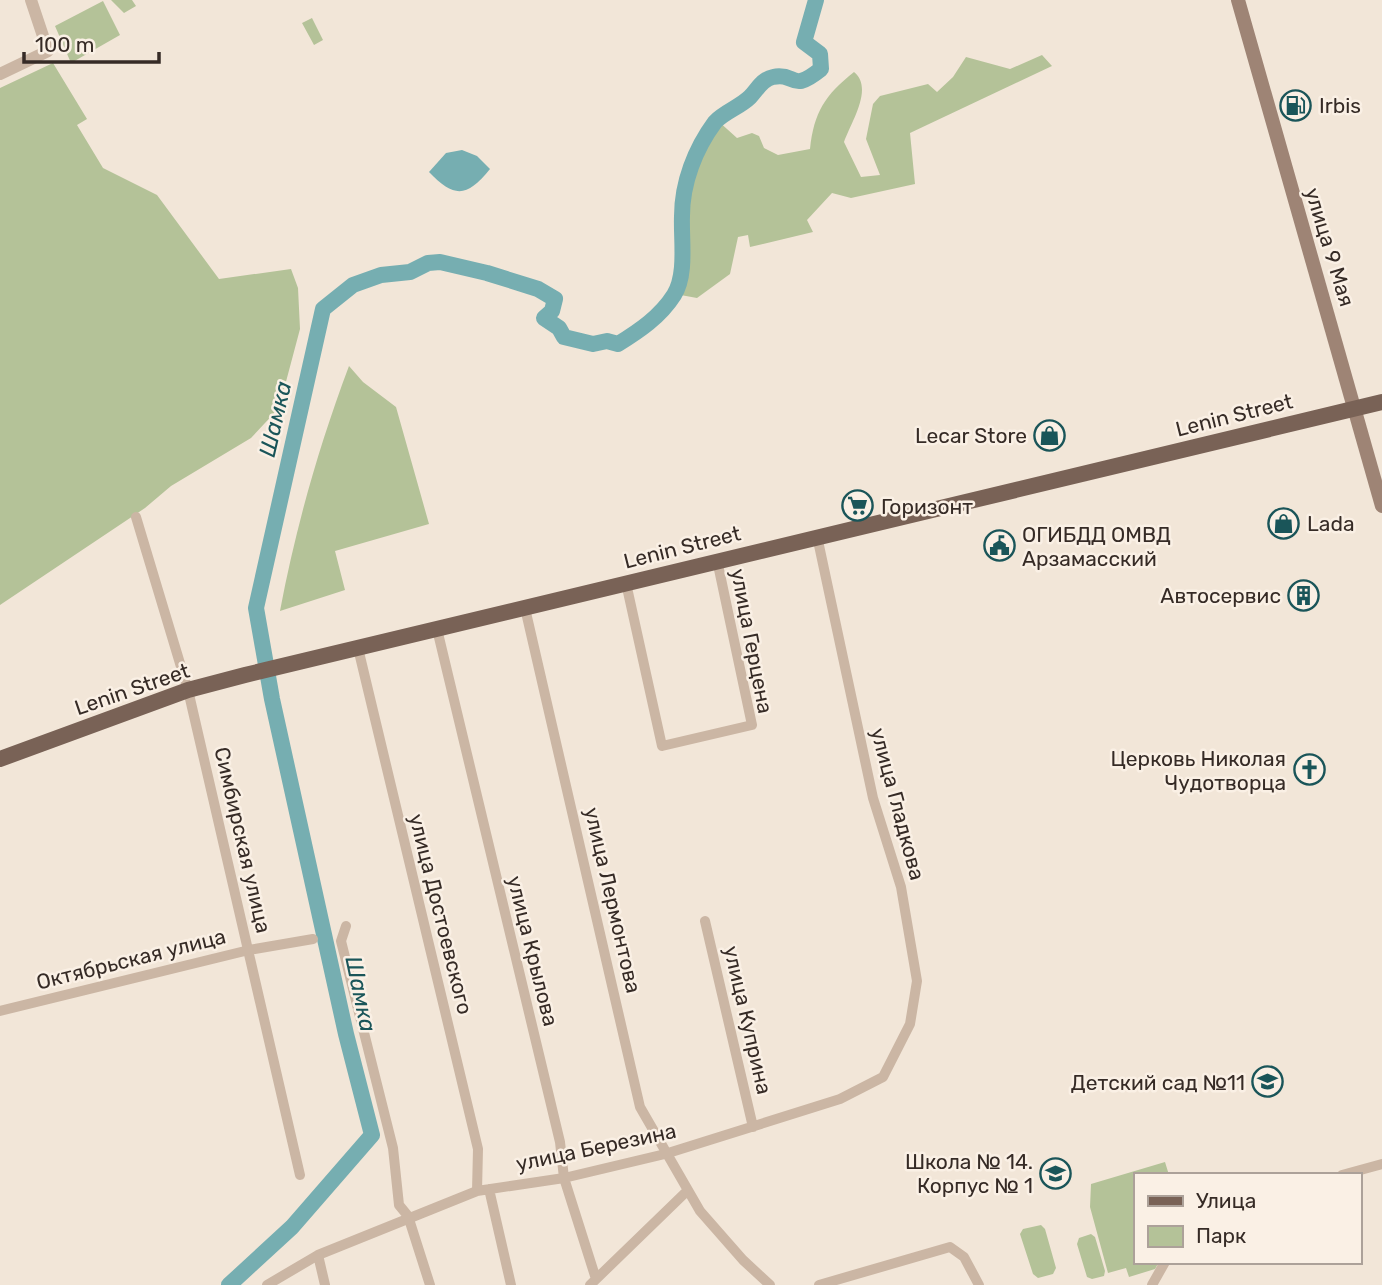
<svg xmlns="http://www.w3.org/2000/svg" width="1382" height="1285" font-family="Rubik,sans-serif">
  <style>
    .green { fill: #b4c298 }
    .water { fill: #76aeb1 }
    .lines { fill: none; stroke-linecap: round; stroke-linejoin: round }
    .river { stroke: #76aeb1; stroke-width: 16 }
    .minor { stroke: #cbb6a4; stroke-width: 10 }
    .tertiary { stroke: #cbb6a4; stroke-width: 12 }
    .secondary { stroke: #9e8475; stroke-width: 14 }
    .primary { stroke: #796256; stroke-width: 16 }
    .labels { text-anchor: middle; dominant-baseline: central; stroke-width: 5; stroke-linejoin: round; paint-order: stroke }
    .poi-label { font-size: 21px; fill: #362b26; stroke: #faf0e5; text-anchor: end }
    .street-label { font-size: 21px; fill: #362b26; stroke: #faf0e5 }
    .water-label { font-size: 23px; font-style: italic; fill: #1a5559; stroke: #faf0e5 }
  </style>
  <rect width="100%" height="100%" fill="#f2e6d8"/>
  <path class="green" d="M111 0H132L136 6 124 13Z
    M103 1 120 35 71 63 55 26Z
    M312 18 323 40 314 45 302 23Z
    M1042 55 1052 66 910 133 915 184 851 198 832 193 807 220 813 232 750 247 748 235 738 237 730 274 697 298 675 294 683 258V193L702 143 717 120 737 138 752 133 759 136 764 148 778 155 810 149C814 112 825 95 854 72 874 88 851 122 844 142L861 177 880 175 866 139 873 104 880 96 928 84 937 92 953 77 966 57 1010 69Z
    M53 63 87 119 77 125 103 168 157 195 219 279 291 269 298 288 300 329 279 408 251 438 171 486 145 508 0 605V88Z
    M349 366 363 382 396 407 429 524 335 551 345 590 280 611C296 526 319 446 349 366Z
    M1165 1162 1169 1175H1135V1262H1159L1155 1269 1129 1277 1126 1268 1108 1273 1090 1207 1091 1184Z
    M1041 1225 1045 1229 1056 1268 1053 1274 1038 1278 1033 1274 1020 1234 1023 1229Z
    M1091 1234 1095 1237 1105 1271 1104 1276 1092 1279 1087 1277 1077 1244 1079 1238Z"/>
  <path class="water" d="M462 150 477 156 490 169C467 197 455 199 429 172L446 153Z"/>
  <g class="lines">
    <path class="river" d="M229 1285 292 1227 372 1135 346 1034 272 699 256 608 323 309 353 285 381 275 410 272 428 263 440 262 487 273 538 289 555 299 552 311 544 318 559 328 564 337 593 344 607 341 618 344C639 331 660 317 674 295 687 274 681 240 682 216 682 183 695 149 715 122 724 112 740 107 750 97 757 90 762 79 773 77 797 72 790 94 821 69L820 54 804 42 816 0"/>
    <path class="minor" d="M136 517 188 690 300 1175
      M626 583 662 746 752 725 717 560
      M525 608 640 1107 700 1211 743 1260 770 1285
      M437 629 560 1142 564 1178 596 1279
      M358 648 478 1149 477 1191
      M705 921 753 1127
      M346 926 341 941 393 1148 399 1205 408 1216 430 1285
      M0 1011 249 950 313 939
      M1342 1175 1382 1164
      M489 1189 511 1285
      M318 1255 477 1191 564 1178 665 1154 840 1099 883 1077 910 1024 917 981 901 887 873 798 817 536
      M267 1285 318 1255 325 1285
      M590 1285 687 1191
      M819 1285 950 1247 964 1257 979 1285
      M1152 1285 1165 1262"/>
    <path class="tertiary" d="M0 74 48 51 31 0"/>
    <path class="secondary" d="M1238 0 1382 506"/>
    <path class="primary" d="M0 759 188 690 245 675 1382 402"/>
  </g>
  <defs>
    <symbol id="fuel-ring" viewBox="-11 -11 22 22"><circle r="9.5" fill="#faf0e5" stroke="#1a5559" stroke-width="1.5"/><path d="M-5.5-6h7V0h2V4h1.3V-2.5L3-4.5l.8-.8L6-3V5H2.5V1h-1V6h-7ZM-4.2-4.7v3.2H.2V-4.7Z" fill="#1a5559"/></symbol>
    <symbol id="shop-ring" viewBox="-11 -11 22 22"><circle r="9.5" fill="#faf0e5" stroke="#1a5559" stroke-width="1.5"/><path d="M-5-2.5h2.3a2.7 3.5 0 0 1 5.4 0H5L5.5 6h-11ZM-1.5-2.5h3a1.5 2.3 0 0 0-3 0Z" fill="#1a5559"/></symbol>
    <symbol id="supermarket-ring" viewBox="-11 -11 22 22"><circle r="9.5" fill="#faf0e5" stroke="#1a5559" stroke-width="1.5"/><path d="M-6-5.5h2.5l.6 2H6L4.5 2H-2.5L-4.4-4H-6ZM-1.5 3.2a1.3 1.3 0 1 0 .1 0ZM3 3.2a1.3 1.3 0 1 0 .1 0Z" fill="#1a5559"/></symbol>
    <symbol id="civic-ring" viewBox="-11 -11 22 22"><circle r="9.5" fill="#faf0e5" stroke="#1a5559" stroke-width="1.5"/><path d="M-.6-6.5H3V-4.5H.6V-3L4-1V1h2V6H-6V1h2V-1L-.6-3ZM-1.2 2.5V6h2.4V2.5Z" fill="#1a5559"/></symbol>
    <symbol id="building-ring" viewBox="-11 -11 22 22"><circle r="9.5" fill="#faf0e5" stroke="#1a5559" stroke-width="1.5"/><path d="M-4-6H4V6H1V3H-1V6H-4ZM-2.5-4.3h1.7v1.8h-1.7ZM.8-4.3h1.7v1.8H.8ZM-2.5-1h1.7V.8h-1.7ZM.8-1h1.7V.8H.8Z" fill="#1a5559"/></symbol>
    <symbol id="church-ring" viewBox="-11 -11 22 22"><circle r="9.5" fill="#faf0e5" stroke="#1a5559" stroke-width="1.5"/><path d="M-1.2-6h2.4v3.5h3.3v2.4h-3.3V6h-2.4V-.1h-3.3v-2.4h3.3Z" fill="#1a5559"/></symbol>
    <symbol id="school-ring" viewBox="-11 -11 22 22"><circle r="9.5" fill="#faf0e5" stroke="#1a5559" stroke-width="1.5"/><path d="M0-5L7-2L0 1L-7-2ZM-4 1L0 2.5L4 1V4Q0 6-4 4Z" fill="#1a5559"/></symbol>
  </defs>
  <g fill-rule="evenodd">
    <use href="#fuel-ring" x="1278" y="88" width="35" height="35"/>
    <use href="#shop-ring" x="1032" y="418" width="35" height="35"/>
    <use href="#supermarket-ring" x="840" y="488" width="35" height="35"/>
    <use href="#shop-ring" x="1266" y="506" width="35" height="35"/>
    <use href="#civic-ring" x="982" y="528" width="35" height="35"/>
    <use href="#building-ring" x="1286" y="578" width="35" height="35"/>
    <use href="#church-ring" x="1292" y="752" width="35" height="35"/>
    <use href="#school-ring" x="1250" y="1064" width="35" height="35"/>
    <use href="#school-ring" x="1038" y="1156" width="35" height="35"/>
  </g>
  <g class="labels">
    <g class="poi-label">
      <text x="1319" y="105" text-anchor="start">Irbis</text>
      <text x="1027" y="435">Lecar Store</text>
      <text x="881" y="506" text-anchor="start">Горизонт</text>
      <text x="1307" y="523" text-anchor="start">Lada</text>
      <text x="1022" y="534" text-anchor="start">ОГИБДД ОМВД<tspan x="1022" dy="24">Арзамасский</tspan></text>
      <text x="1281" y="595">Автосервис</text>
      <text x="1286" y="758">Церковь Николая<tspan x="1286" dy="24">Чудотворца</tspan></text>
      <text x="1245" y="1082">Детский сад №11</text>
      <text x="1033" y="1161">Школа № 14.<tspan x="1033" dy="24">Корпус № 1</tspan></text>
    </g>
    <g class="street-label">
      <text transform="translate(1330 247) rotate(73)">улица 9 Мая</text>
      <text transform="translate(1234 415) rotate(-14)">Lenin Street</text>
      <text transform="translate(682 547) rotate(-14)">Lenin Street</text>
      <text transform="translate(752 641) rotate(79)">улица Герцена</text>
      <text transform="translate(132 689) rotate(-19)">Lenin Street</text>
      <text transform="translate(898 804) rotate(75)">улица Гладкова</text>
      <text transform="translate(243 840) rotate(77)">Симбирская улица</text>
      <text transform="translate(613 900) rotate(77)">улица Лермонтова</text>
      <text transform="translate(441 914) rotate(76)">улица Достоевского</text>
      <text transform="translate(533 951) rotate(76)">улица Крылова</text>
      <text transform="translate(131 959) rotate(-14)">Октябрьская улица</text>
      <text transform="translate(748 1020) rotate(77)">улица Куприна</text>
      <text transform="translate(596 1147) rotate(-12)">улица Березина</text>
    </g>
    <g class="water-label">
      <text transform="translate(275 419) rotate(-77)">Шамка</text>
      <text transform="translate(361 994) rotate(78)">Шамка</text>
    </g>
  </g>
  <rect x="1134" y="1173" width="228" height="91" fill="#faf0e5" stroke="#aca199" stroke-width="2"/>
  <rect x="1148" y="1196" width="35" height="10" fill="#796256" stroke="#aca199" stroke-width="2"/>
  <text x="1196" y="1208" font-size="21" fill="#362b26">Улица</text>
  <rect x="1148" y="1226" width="35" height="21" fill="#b4c298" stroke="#aca199" stroke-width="2"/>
  <text x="1196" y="1243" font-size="21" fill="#362b26">Парк</text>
  <path d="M24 52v10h135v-10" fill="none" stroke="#362b26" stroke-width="3.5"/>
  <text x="35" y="52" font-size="21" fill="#362b26" stroke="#faf0e5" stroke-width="5" paint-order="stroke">100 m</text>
</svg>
